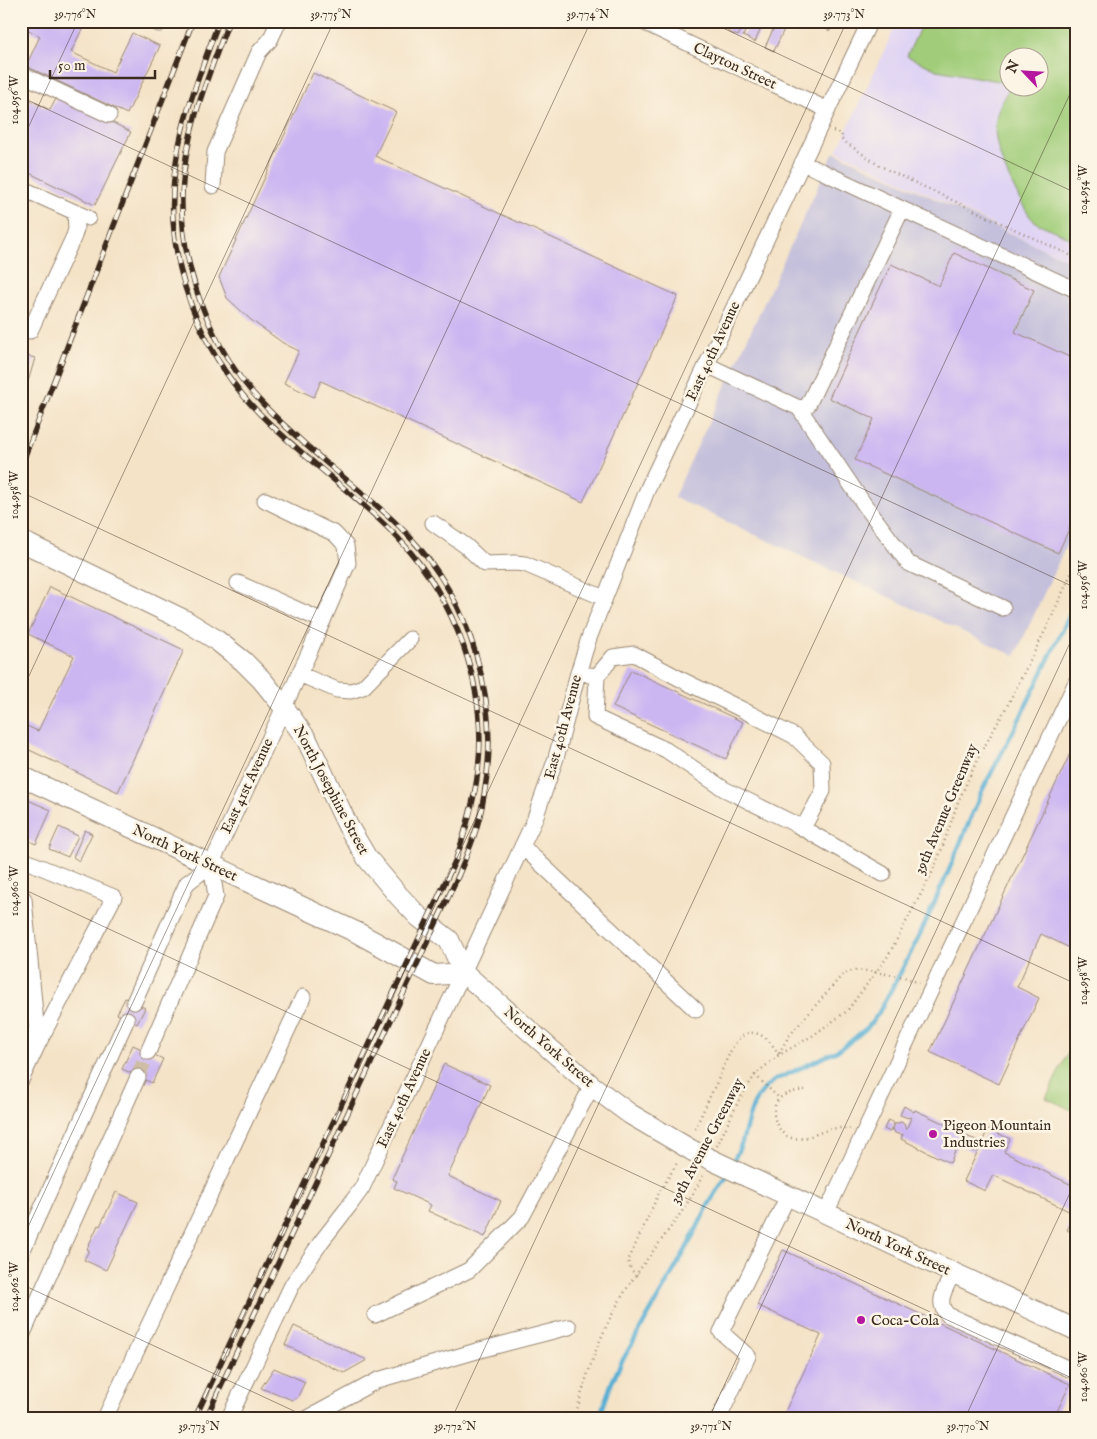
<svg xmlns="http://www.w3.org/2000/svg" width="1097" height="1439" font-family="'IM FELL English',serif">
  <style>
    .built { fill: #e0d4f4; fill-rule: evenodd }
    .industrial { fill: #c4c0db }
    .green { fill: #a1cd7a; stroke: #6e7c4c }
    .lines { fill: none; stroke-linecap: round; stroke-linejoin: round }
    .stream { stroke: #57afd4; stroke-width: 4.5 }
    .building { fill: #ccb6f2 }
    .minor-tunnel { stroke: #cfbea5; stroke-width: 15; stroke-dasharray: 15 8; stroke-linecap: butt }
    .minor-casing { stroke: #988672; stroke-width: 17 }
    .major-casing { stroke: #988672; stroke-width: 22 }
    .path { stroke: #988672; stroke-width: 2.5; stroke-dasharray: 1 4; stroke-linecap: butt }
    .minor { stroke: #fff; stroke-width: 15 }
    .major { stroke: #fff; stroke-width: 20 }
    .rail-casing { stroke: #3b2a1e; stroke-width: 5.5 }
    .rail { stroke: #fcf5e5; stroke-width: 4; stroke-dasharray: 11; stroke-linecap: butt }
    .major-bridge-casing { stroke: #988672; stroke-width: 22; stroke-linecap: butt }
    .major-bridge { stroke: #fff; stroke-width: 20 }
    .ticks { fill: none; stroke: #3b2a1e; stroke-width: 1; stroke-opacity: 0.45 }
    .poi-dot { fill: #b5179e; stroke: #fcf5e5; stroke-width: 2 }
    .labels { text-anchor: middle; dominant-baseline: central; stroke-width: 5; stroke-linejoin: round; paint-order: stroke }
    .street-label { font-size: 15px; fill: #3b2a1e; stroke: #fcf5e5 }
    .poi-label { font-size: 15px; fill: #3b2a1e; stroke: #fcf5e5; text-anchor: start }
    .neatline { fill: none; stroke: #3b2a1e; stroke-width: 2 }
    .ticks-label { font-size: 12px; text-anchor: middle; fill: #3b2a1e }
  </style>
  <rect width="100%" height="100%" fill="#fcf5e5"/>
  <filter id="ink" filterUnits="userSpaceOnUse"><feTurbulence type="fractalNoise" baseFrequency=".02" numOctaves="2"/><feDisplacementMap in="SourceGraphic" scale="10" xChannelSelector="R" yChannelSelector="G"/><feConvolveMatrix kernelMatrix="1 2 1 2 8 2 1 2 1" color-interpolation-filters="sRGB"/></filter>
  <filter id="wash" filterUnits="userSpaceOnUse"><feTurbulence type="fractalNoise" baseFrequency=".0096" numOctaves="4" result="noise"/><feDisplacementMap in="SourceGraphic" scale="20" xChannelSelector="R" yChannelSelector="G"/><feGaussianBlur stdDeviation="1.12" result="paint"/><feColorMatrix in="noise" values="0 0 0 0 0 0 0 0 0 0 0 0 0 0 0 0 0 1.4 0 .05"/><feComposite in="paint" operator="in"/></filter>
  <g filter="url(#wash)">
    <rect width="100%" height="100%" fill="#f4e3c7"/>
    <path class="built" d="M898 21H1076V264L837 151ZM1010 58H1040V88H1010Z"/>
    <path class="industrial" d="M834 152 1076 264V524L1015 656 674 497Z"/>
    <path class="green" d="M923 21H1076V241C1065 236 1055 231 1044 226 1041 225 1036 223 1034 221 1028 216 1018 196 1014 188 997 153 984 123 1010 88H1040V58H1010L1009 83 937 70 907 56Z
      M1076 1036V1112L1046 1098Z"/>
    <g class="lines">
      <path class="stream" d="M732 1164C735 1157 739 1150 742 1142 750 1116 751 1097 775 1080L835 1052 846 1045 868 1027 878 1014 903 968 923 928 949 870 982 791 1019 720 1076 602
        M599 1418 612 1382 621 1363 685 1251 709 1204 728 1174"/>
    </g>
    <g id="blocks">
      <path class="building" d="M21 21H86L71 52 113 72 132 33 160 46 127 114 26 66 40 36 21 26Z
        M732 21H746L738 36 727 31Z
        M750 21H753L762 26 755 42 743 36Z
        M777 21H788L774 51 765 47Z
        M810 21H834L830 31Z
        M313 73 396 112 375 156 678 296 583 502 321 381 314 397 284 383 299 351 283 343 251 320 227 298 219 277Z
        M58 95 131 132 95 205 21 169V117L30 100 50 110Z
        M21 213 30 217 21 238Z
        M954 253 1034 290 1015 332 1076 360V514L1058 553 855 460 874 419 829 398 891 264 939 286Z
        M21 354 35 358 22 402H21Z
        M50 587 184 650 118 792 21 746V732L24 725 38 731 74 656 28 634Z
        M631 670 743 722 726 759 613 707Z
        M1076 741V951L1041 934 1017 987 1039 998 999 1084 930 1052Z
        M21 797 51 810 36 844 21 837Z
        M59 827 78 836 68 857 49 849Z
        M85 830 92 834 79 861 73 857Z
        M125 998 145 1008 137 1024 117 1014Z
        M133 1045 163 1059 152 1083 122 1069Z
        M444 1064 490 1085 448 1176 501 1201 485 1237 428 1211 431 1205 394 1188 397 1181 392 1179Z
        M904 1106 914 1112 915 1110 964 1133 963 1135 979 1141 974 1152 958 1145 950 1163 901 1139 903 1134 901 1135 895 1133 894 1131 893 1128 895 1124 901 1122 904 1124 906 1130 911 1118 909 1117 908 1118 900 1115Z
        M888 1120 894 1123 890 1132 884 1129Z
        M988 1129 1010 1139 1004 1152 1076 1187V1234L1067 1230 1075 1214 993 1175 985 1191 964 1181Z
        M116 1192 138 1202 106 1270 84 1260 89 1250 87 1249 98 1225 100 1226Z
        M783 1250 1070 1384 1054 1418H782L821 1335 757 1305Z
        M294 1326 367 1360 344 1373 285 1345Z
        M274 1368 305 1382 297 1398 292 1400 271 1391V1392L261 1388Z"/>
    </g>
  </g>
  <g filter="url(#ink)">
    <use href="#blocks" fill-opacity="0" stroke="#988672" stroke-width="1"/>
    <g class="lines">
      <path class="minor-tunnel" d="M138 1077 148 1052"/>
      <defs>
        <path id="minor" d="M154 21 159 24
          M641 21 828 110
          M21 74 109 115
          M213 186 215 152 259 52 270 40 279 21
          M21 188 88 218
          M902 209 1076 290
          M30 331 74 236 76 229 75 213
          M707 365 799 408 808 405 902 209 821 171 802 163
          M799 408 864 504 908 563 1003 608
          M433 523 466 546 485 564 515 563 525 564 604 598
          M238 583 323 621
          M299 674 337 690 351 691 363 687 410 639
          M589 675 597 676 613 657 634 654 684 681 739 708 794 736 822 763 823 791 803 828
          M597 676 595 717 666 750 724 789 797 825 883 874
          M522 846 696 1010
          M21 859 114 897 38 1044 21 1080
          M21 895 24 899 38 1044
          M134 1002 187 883 211 865 308 655 348 563 346 546 335 534 265 500
          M21 1033 38 1044
          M148 1052 216 896 211 865
          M826 1213 1076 682
          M21 1254 127 1019
          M953 1273C947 1286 934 1303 948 1315L1076 1372
          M375 1315 469 1270 522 1217 592 1086
          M21 1338 138 1077
          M105 1418 303 997
          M229 1418 292 1285 321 1242 349 1206 362 1188 534 821 556 758 578 673 589 638 648 488 870 21
          M308 1418 378 1380 480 1350 569 1327
          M719 1418 748 1356 721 1332 788 1196"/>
        <path id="major" d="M21 541 186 621 215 639 243 661 262 680 283 706 307 740 348 826 367 858 398 895 419 917 449 940 464 973
          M21 776 358 933 434 975 464 973 592 1086 630 1114 693 1151
          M748 1177 1076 1330"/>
      </defs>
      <use href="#minor" class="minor-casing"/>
      <use href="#major" class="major-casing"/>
      <path class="path" d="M833 131 842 135 841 139 877 164 888 170 1076 258
        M779 1053 789 1036 843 974 854 970 869 971 904 977 919 983
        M755 1075 779 1098
        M805 1090C797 1091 787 1092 780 1098 767 1109 777 1135 792 1138 812 1142 829 1122 848 1130L850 1127
        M695 1129C703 1112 710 1096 718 1080 723 1068 728 1055 734 1045 750 1021 769 1037 779 1055
        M717 1146 739 1100 755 1075 763 1068 779 1055 812 1036 847 1011 888 956 931 875 941 851 958 802 978 758 1006 708 1046 629 1076 563
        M637 1275 631 1270 628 1261 659 1193 677 1163
        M575 1418C585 1378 599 1336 620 1300 645 1256 682 1220 704 1173"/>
      <use href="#minor" class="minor"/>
      <use href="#major" class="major"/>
      <defs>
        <path id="rail" d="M21 466 193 21
          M195 1418 456 859C466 830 474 802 478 771 488 687 456 600 398 538 355 493 303 458 259 413 210 363 177 291 173 220 169 148 195 87 219 21
          M206 1418 459 874C470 848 480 823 484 795 501 703 472 602 407 534 381 507 351 484 323 460 296 436 261 406 240 377 203 325 180 258 182 194 185 131 207 79 229 21"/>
      </defs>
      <use href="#rail" class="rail-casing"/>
      <use href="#rail" class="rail"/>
      <defs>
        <path id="major-bridge" d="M693 1151 748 1177"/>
      </defs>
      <use href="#major-bridge" class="major-bridge-casing"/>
      <use href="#major-bridge" class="major-bridge"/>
    </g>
  </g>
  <path class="ticks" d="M708 21 1076 193M21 97 1076 588M21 143 78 21M21 492 1076 984M21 693 334 21M21 888 1076 1380M21 1242 591 21M21 1284 309 1418M196 1418 847 21M452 1418 1076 81M709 1418 1076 630M965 1418 1076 1180"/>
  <g class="poi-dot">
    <circle cx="933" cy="1134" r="5"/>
    <circle cx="861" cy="1320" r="5"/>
  </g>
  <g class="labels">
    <g class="street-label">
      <text transform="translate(735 66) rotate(25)">Clayton Street</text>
      <text transform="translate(713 351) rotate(-65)">East 40th Avenue</text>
      <text transform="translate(563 727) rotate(-75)">East 40th Avenue</text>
      <text transform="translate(247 786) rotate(-65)">East 41st Avenue</text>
      <text transform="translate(331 790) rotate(62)">North Josephine Street</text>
      <text transform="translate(946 809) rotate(-67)">39th Avenue Greenway</text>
      <text transform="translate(185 853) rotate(25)">North York Street</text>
      <text transform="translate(549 1047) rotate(41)">North York Street</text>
      <text transform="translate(404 1098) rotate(-65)">East 40th Avenue</text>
      <text transform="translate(707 1141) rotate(-62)">39th Avenue Greenway</text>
      <text transform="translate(898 1247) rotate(25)">North York Street</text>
    </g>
    <g class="poi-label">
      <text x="943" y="1125">Pigeon Mountain<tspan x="943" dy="17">Industries</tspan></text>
      <text x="871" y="1320">Coca-Cola</text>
    </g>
  </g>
  <rect width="1097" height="1439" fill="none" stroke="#fcf5e5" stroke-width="55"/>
  <g transform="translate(1024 72) rotate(295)"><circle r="24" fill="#fcf5e5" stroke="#afa495"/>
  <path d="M0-4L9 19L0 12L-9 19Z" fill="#b5179e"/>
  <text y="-8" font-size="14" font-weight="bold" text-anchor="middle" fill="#3b2a1e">N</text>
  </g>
  <path d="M50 70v8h105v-8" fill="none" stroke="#3b2a1e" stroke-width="2.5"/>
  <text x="58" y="70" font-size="15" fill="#3b2a1e" stroke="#fcf5e5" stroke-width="4" paint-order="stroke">50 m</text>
  <rect x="28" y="28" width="1042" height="1384" class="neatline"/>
  <g class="ticks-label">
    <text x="75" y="18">39.776°N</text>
    <text x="331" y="18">39.775°N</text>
    <text x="588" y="18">39.774°N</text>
    <text x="844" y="18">39.773°N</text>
    <text transform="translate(14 100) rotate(-90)" y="4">104.956°W</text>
    <text transform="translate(1083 190) rotate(-90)" y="4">104.954°W</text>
    <text transform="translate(14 495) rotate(-90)" y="4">104.958°W</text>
    <text transform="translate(1083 585) rotate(-90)" y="4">104.956°W</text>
    <text transform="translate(14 891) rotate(-90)" y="4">104.960°W</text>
    <text transform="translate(1083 981) rotate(-90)" y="4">104.958°W</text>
    <text transform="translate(14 1287) rotate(-90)" y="4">104.962°W</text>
    <text transform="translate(1083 1377) rotate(-90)" y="4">104.960°W</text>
    <text x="199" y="1430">39.773°N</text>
    <text x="455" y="1430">39.772°N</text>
    <text x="711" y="1430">39.771°N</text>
    <text x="968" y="1430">39.770°N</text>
  </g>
</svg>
